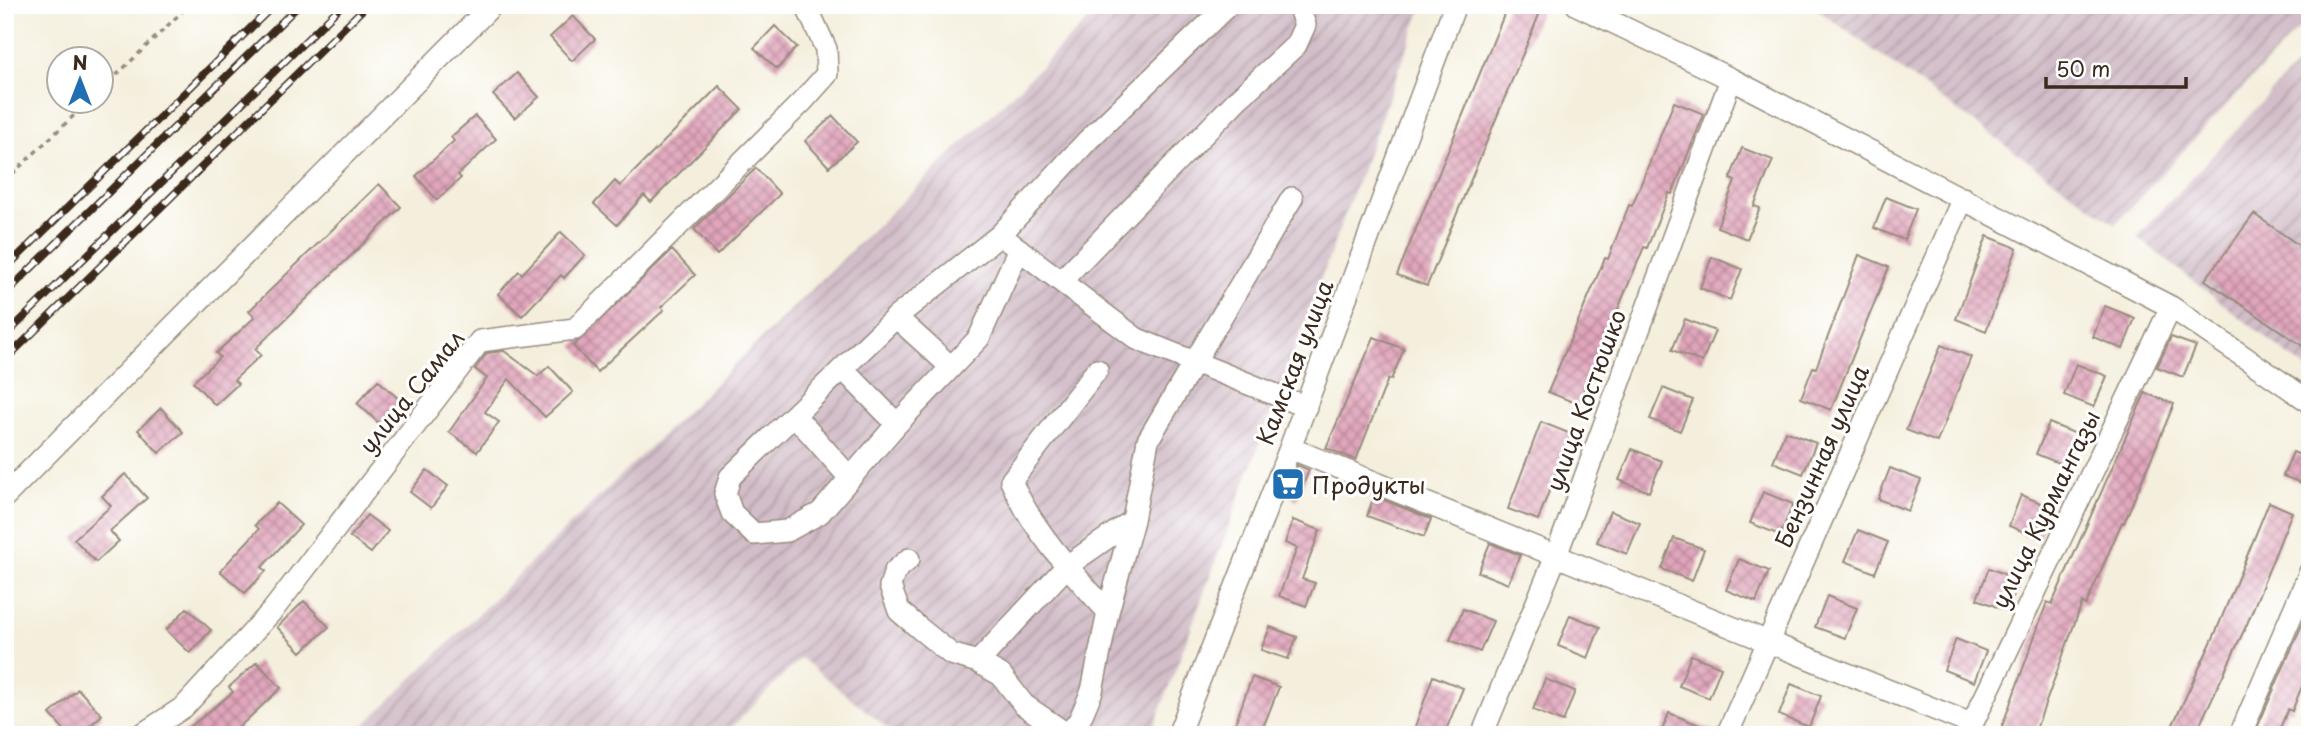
<svg xmlns="http://www.w3.org/2000/svg" width="2315" height="740" font-family="'Playpen Sans',sans-serif">
  <style>
    .industrial { fill: url(#industrial-furrows) }
    .building { fill: url(#building-cross-hatch) }
    .lines { fill: none; stroke-linecap: round; stroke-linejoin: round }
    .minor-casing { stroke: #988c7e; stroke-width: 24 }
    .path { stroke: #988c7e; stroke-width: 3.5; stroke-dasharray: 5 5; stroke-linecap: butt }
    .minor { stroke: #fff; stroke-width: 21 }
    .rail-casing { stroke: #3b2a1e; stroke-width: 8 }
    .rail { stroke: #fff; stroke-width: 5; stroke-dasharray: 16; stroke-linecap: butt }
    .labels { text-anchor: middle; dominant-baseline: central; stroke-width: 6; stroke-linejoin: round; paint-order: stroke }
    .street-label { font-size: 23px; fill: #3b2a1e; stroke: #fff }
    .poi-label { font-size: 23px; fill: #3b2a1e; stroke: #fff; text-anchor: start }
  </style>
  <defs>
    <pattern id="industrial-furrows" width="10" height="10" patternUnits="userSpaceOnUse" patternTransform="scale(1.75)"><rect width="10" height="10" fill="#d2bdc8"/><path d="M-1 1l2-2M0 10L10 0M9 11l2-2" fill="none" stroke="#ac9aa2"/></pattern>
    <pattern id="building-cross-hatch" width="8" height="8" patternUnits="userSpaceOnUse" patternTransform="scale(1.75)"><rect width="8" height="8" fill="#e1a6bc"/><path d="M0 0l8 8M0 8l8-8" fill="none" stroke="#b88798"/></pattern>
  </defs>
  <rect width="100%" height="100%" fill="#fff"/>
  <filter id="ink" filterUnits="userSpaceOnUse"><feTurbulence type="fractalNoise" baseFrequency=".0143" numOctaves="2"/><feDisplacementMap in="SourceGraphic" scale="14" xChannelSelector="R" yChannelSelector="G"/><feConvolveMatrix kernelMatrix="1 2 1 2 8 2 1 2 1" color-interpolation-filters="sRGB"/></filter>
  <filter id="wash" filterUnits="userSpaceOnUse"><feTurbulence type="fractalNoise" baseFrequency=".00686" numOctaves="4" result="noise"/><feDisplacementMap in="SourceGraphic" scale="28" xChannelSelector="R" yChannelSelector="G"/><feGaussianBlur stdDeviation="1.57" result="paint"/><feColorMatrix in="noise" values="0 0 0 0 0 0 0 0 0 0 0 0 0 0 0 0 0 1.4 0 .05"/><feComposite in="paint" operator="in"/></filter>
  <g filter="url(#wash)">
    <rect width="100%" height="100%" fill="#f4efdd"/>
    <path class="industrial" d="M1104 5H1423L1151 735H896L801 658 724 735H354Z
      M1811 5H2310V16L2115 224Z
      M2310 50V372L2137 237Z"/>
    <g id="blocks">
      <path class="building" d="M1508 5H1530L1541 10 1427 286 1397 275Z
        M573 16 595 39 572 61 550 37Z
        M775 26 797 47 777 69 754 48Z
        M517 73 539 97 515 118 493 95Z
        M719 86 742 109 651 202 644 195 617 225 594 204 615 181 620 186Z
        M1674 102 1704 114 1672 194 1669 193 1647 248 1644 247 1578 404 1548 392 1605 258 1608 259 1629 205 1632 206Z
        M475 116 496 139 458 175 461 178 437 200 416 176 454 141 451 137Z
        M833 116 857 142 829 167 805 141Z
        M1742 148 1773 160 1754 206 1760 208 1747 239 1717 227 1735 181 1730 179Z
        M756 168 780 194 717 255 694 229Z
        M379 184 401 207 255 349 261 355 234 380 238 384 215 405 193 382 220 357 216 353 255 317 249 311Z
        M1886 197 1916 209 1904 240 1874 228Z
        M2254 214 2310 253V351L2205 280Z
        M561 232 585 255 564 278 561 275 522 316 498 294 519 271 522 274Z
        M1987 236 2017 248 1986 331 1956 319Z
        M672 250 695 275 661 307 664 310 597 372 573 346Z
        M1859 255 1889 267 1831 410 1801 398 1813 367 1816 368Z
        M1712 257 1742 269 1730 300 1700 288Z
        M2105 306 2135 318 2123 349 2093 337Z
        M1685 319 1715 331 1702 362 1672 350Z
        M1374 337 1404 349 1391 380 1388 379 1356 460 1326 448Z
        M2171 337 2196 346 2183 377 2157 367Z
        M1941 345 1971 357 1937 442 1906 430Z
        M504 351 538 376 549 366 573 392 545 417 509 379 485 412 499 422 477 452 449 432 487 378 475 369 487 353Z
        M2076 364 2107 376 2094 407 2064 395Z
        M378 380 403 403 381 425 357 403Z
        M1663 388 1693 400 1680 431 1650 419Z
        M2145 393 2174 404 2124 523 2122 522 2086 605 2082 603 2034 735H1999L2047 602 2052 604Z
        M161 408 183 432 159 453 138 430Z
        M1541 422 1571 434 1538 520 1508 509Z
        M2049 423 2079 435 2066 466 2036 454Z
        M1785 431 1816 443 1803 474 1773 462Z
        M1632 449 1662 461 1649 492 1619 480Z
        M2293 452 2310 459V486L2283 476Z
        M1297 465 1309 470 1297 500 1286 495Z
        M1890 468 1921 480 1908 511 1878 499Z
        M427 470 448 486 431 508 410 492Z
        M125 474 147 498 110 531 119 541 96 562 74 539 111 506 102 496Z
        M1763 492 1793 504 1780 535 1750 523Z
        M2021 495 2051 507 2039 538 2009 526Z
        M1374 496 1431 519 1424 537 1367 516Z
        M2269 502 2292 512 2247 624 2195 735H2168L2215 634Z
        M277 503 301 525 262 567 266 571 245 593 220 571 259 529 255 525Z
        M1610 511 1640 523 1627 554 1597 542Z
        M367 515 388 531 371 553 350 537Z
        M1293 520 1320 530 1302 579 1315 583 1306 606 1279 596 1297 548 1285 543Z
        M1858 530 1888 542 1875 573 1845 561Z
        M1674 538 1704 549 1692 581 1662 569Z
        M1490 543 1520 555 1508 584 1478 572Z
        M1739 559 1769 571 1756 602 1726 590Z
        M1989 568 2020 580 2007 611 1977 599Z
        M1827 596 1857 608 1845 638 1815 627Z
        M304 601 329 627 301 652 277 627Z
        M2310 606V666L2292 711 2288 709 2277 735H2254Z
        M187 608 211 630 190 653 166 630Z
        M1463 609 1493 621 1480 652 1450 640Z
        M1570 615 1600 627 1588 658 1558 646Z
        M1270 627 1297 637 1288 659 1261 650Z
        M1956 639 1986 651 1974 682 1944 670Z
        M1691 655 1721 667 1709 698 1679 686Z
        M257 662 281 688 238 728 244 735H180L233 692 229 687Z
        M1433 676 1463 688 1444 735H1412Z
        M1252 677 1279 687 1260 735H1231Z
        M1545 679 1575 691 1563 722 1533 710Z
        M1791 684 1821 696 1809 727 1779 715Z
        M78 689 102 715 80 735H69L50 714Z
        M1669 713 1715 731 1714 735H1660Z"/>
    </g>
  </g>
  <g filter="url(#ink)">
    <use href="#blocks" fill-opacity="0" stroke="#988c7e" stroke-width="2"/>
    <g class="lines">
      <defs>
        <path id="minor" d="M1577 5 1731 79 2171 307 2310 402
          M1000 235 1088 140 1228 5
          M1019 249 979 338 897 424 820 513 787 531 754 534 732 513 725 494 730 477 896 317 1000 235 1137 339 1306 407
          M1061 281 1239 98 1296 45 1305 25 1298 5
          M896 317 951 367
          M843 369 897 424
          M1097 370 1011 481C1033 531 1071 571 1108 612
          M795 416 850 478
          M1290 448 1971 724
          M5 496 492 5
          M909 559 895 571 890 586 899 611 919 628 951 654 978 662 1001 675 1024 705 1068 735
          M978 662 1067 566 1133 520
          M141 735 184 707 273 610 480 341 575 329 803 101 827 74 826 49 806 5
          M1068 735 1080 719 1092 691 1108 612 1133 520 1148 440 1292 198
          M1178 735 1290 448 1455 5
          M1482 735 1556 556 1731 79
          M1727 735 1963 198
          M1967 735 2171 307
          M2240 735 2310 572"/>
      </defs>
      <use href="#minor" class="minor-casing"/>
      <path class="path" d="M102 89 189 5
        M5 181 88 102"/>
      <use href="#minor" class="minor"/>
      <defs>
        <path id="rail" d="M5 269 274 5
          M5 294 299 5
          M5 336 342 5
          M5 360 367 5"/>
      </defs>
      <use href="#rail" class="rail-casing"/>
      <use href="#rail" class="rail"/>
    </g>
  </g>
  <defs>
    <symbol id="supermarket-square" viewBox="-11 -11 22 22"><rect x="-9" y="-9" width="18" height="18" rx="4" fill="#1f6fb2" stroke="#fff"/><path d="M-6-5.5h2.5l.6 2H6L4.5 2H-2.5L-4.4-4H-6ZM-1.5 3.2a1.3 1.3 0 1 0 .1 0ZM3 3.2a1.3 1.3 0 1 0 .1 0Z" fill="#fff"/></symbol>
  </defs>
  <g fill-rule="evenodd">
    <use href="#supermarket-square" x="1269" y="465" width="38" height="38"/>
  </g>
  <g class="labels">
    <g class="street-label">
      <text transform="translate(1294 362) rotate(-69)">Камская улица</text>
      <text transform="translate(411 391) rotate(-51)">улица Самал</text>
      <text transform="translate(1585 400) rotate(-70)">улица Костюшко</text>
      <text transform="translate(1821 456) rotate(-66)">Бензинная улица</text>
      <text transform="translate(2045 509) rotate(-64)">улица Курмангазы</text>
    </g>
    <g class="poi-label">
      <text x="1312" y="484">Продукты</text>
    </g>
  </g>
  <rect width="2315" height="740" fill="none" stroke="#fff" stroke-width="28"/>
  <g transform="translate(80 80)"><circle r="33" fill="#ffffff" stroke="#b1aaa5" stroke-width="2"/>
  <path d="M0-5L12 26L0 18L-12 26Z" fill="#1f6fb2"/>
  <text y="-10" font-size="19" font-weight="bold" text-anchor="middle" fill="#3b2a1e">N</text>
  </g>
  <path d="M2046 77v10h140v-10" fill="none" stroke="#3b2a1e" stroke-width="3.5"/>
  <text x="2056" y="77" font-size="21" fill="#3b2a1e" stroke="#ffffff" stroke-width="5" paint-order="stroke">50 m</text>
</svg>
